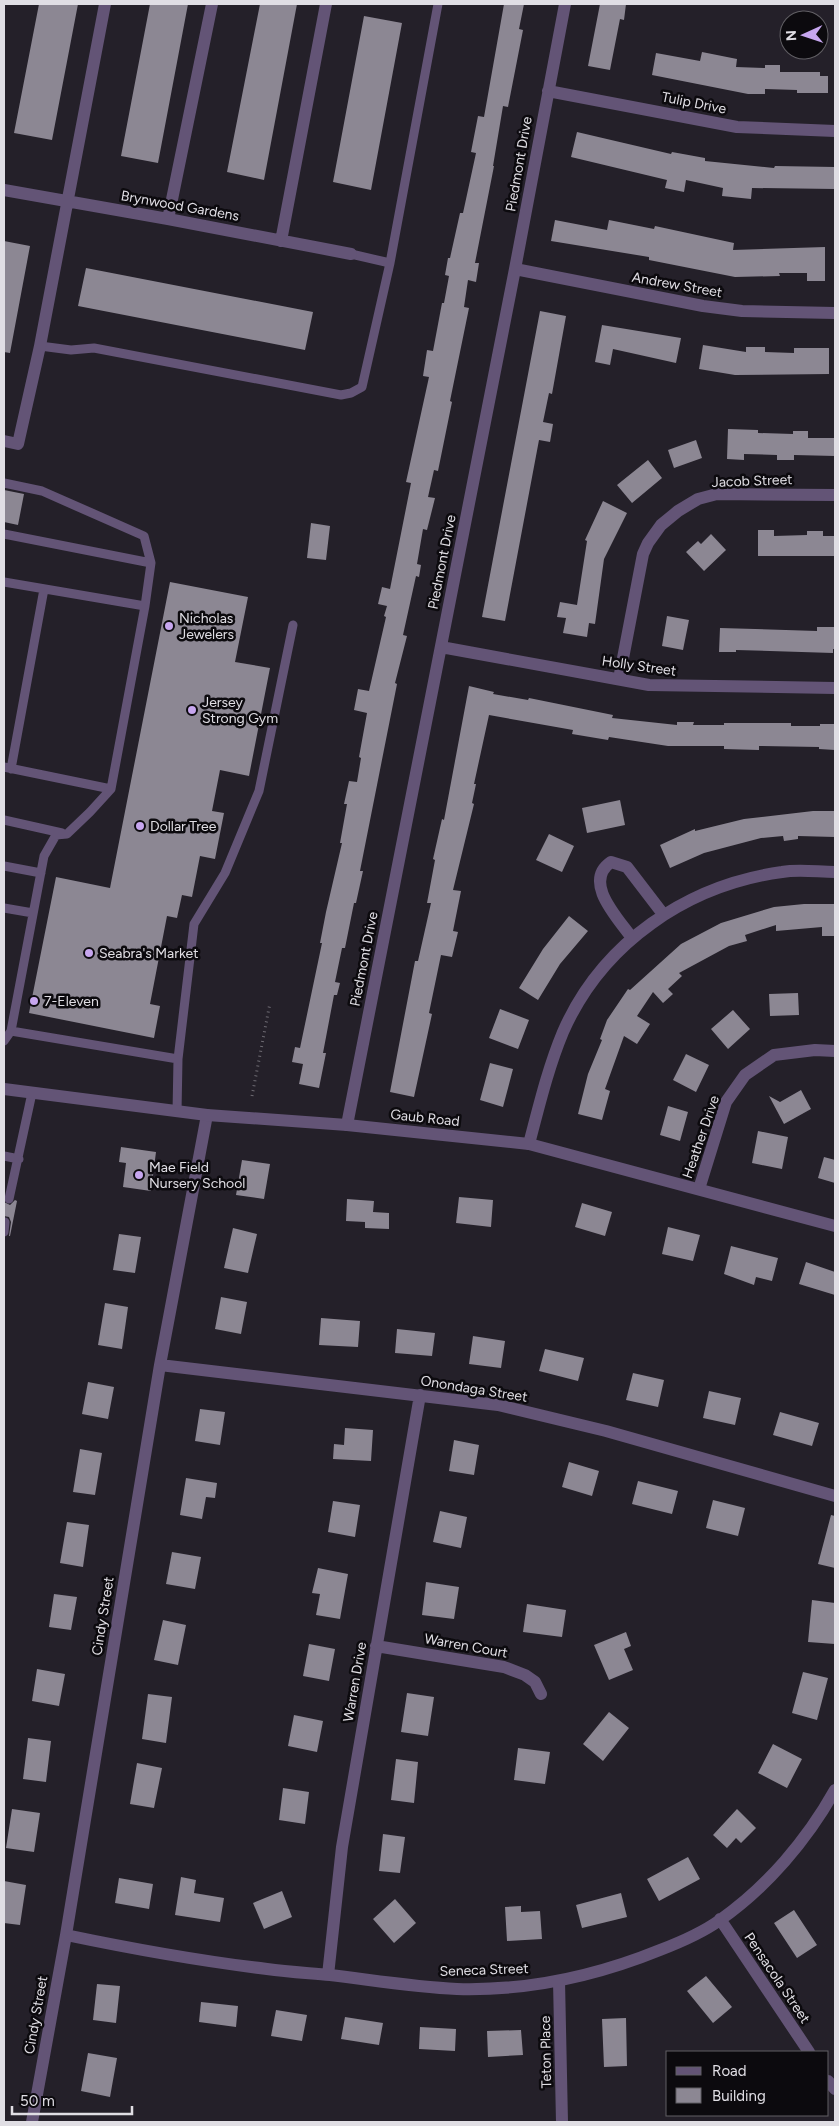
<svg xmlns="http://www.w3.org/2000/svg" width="839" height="2126" font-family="Figtree,sans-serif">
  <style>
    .building { fill: #8c8793 }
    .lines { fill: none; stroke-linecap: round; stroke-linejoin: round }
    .path { stroke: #6d6a72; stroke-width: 3; stroke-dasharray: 1 4; stroke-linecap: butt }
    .service { stroke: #635476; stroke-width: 9 }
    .minor { stroke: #635476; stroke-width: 12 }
    .tertiary { stroke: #635476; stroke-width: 12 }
    .poi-dot { fill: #c7a6ef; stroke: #0c0a0e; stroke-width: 2 }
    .labels { text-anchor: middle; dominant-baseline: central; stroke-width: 5; stroke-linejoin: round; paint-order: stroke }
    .street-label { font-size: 14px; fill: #e0dee4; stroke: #0c0a0e }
    .poi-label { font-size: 14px; fill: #e0dee4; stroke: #0c0a0e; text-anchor: start }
  </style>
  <rect width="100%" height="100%" fill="#242029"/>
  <path class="building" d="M39 4H78L52 140 14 133Z
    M150 4H188L158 163 121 156Z
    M260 4H297L264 180 227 172Z
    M504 4H524L519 29 523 30 508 107 503 106 493 166H494L475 263H479L476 282 468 280 464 307 469 308 450 401 452 402 438 471 434 470 428 497 435 498 427 530 423 529 417 564 421 565 419 577 416 576 403 635 407 636 395 683 397 684 360 871H363L356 903H354L345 948H342L335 982 340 983 337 995H334L323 1053H326L319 1088 299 1084 303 1064 292 1062 295 1047 300 1048 322 943H320L326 912 342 843H340L347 804H344L349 781 357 782 361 758 359 757 367 713 354 710 358 689 369 691 386 617 384 616 387 606 378 604 382 587 390 589 411 483 406 482 429 377 423 376 427 350 433 351 442 303H444L449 276 445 275 448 258H450L460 213H463L476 153 471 152 478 116 484 117Z
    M600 4H626L624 20 620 19 610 70 588 66Z
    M364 16 402 23 371 190 333 182Z
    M702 52 737 59 736 67 765 68V65H780V72H820V76H828V93H797V90L765 89V94H748L652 75 656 53 700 61Z
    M577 132 671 154 672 152 705 158V161L774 168 775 166 835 167V189L752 188 751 199 722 196 723 188 686 180 684 192 665 188 667 180 571 157Z
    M555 220 607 230 609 220 654 229 655 226 734 243 733 250 825 247V281H807V273H779L780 276 735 277 649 260V257L551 241Z
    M4 241 30 246 10 353 4 352Z
    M86 268 313 312 305 350 78 306Z
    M540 311 566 316 552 394 549 393 543 422 553 424 550 442 539 440 505 621 482 617Z
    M602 325 681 338 676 363 613 349 610 365 595 362Z
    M703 345 746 352V347H765V352L794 353V348H829V374L735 375 699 369Z
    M728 429 758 430V433L793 434V431H808V438H835V456L794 455V460H777V455L744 454V460L727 459Z
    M696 440 702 458 674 468 668 450Z
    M648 460 662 478 632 503 617 485Z
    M4 490 24 494 18 525 4 522Z
    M603 501 627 513 604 559 595 624 589 623 587 637 563 633 566 618 557 617 560 602 577 605 587 541 585 540Z
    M311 523 330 526 326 560 307 558Z
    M758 530H774V536L807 535V531H823V536H835V556H758Z
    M711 534 726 550 704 571 686 552 698 541 701 544Z
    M170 582 248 597 235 662 270 668 249 776 220 770 212 811 224 813 215 859 200 856 192 897 182 895 177 918 167 916 150 1004 160 1006 154 1038 29 1013 56 877 110 888Z
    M667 616 689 620 683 650 662 646Z
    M817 627H835V649H833V653L736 650V652H719L720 628 817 631Z
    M469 686 494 692 493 694 528 700 529 698 613 715 612 718 677 725V722H694L693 725H724V723H791V726H820V724H835V750L819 749V747L759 746V750L724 749V746H668L609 737 608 740 572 734 573 730 489 715 474 784H476L472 803 474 804 453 890 461 891 453 931 458 932 452 957 441 955 429 1013 432 1014 414 1097 390 1092 415 961H418L431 903H427L435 860 433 859 442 819 444 820Z
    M620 800 625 825 587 833 582 808Z
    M813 811H835V837L798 836V839L784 841 783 836 761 838 704 853 670 868 660 845 695 829V831L744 819Z
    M549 834 574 846 562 872 536 860Z
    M804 904H835V936H822V927L776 931V925L745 935 747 941 729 946 679 973 682 976 668 989 673 994 663 1003 653 992 637 1016 650 1024 637 1044 624 1036 605 1089 610 1091 602 1120 578 1114 588 1074 602 1040 600 1039 607 1020 628 989 630 990 681 944 721 923 774 907Z
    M569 916 588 931 560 964 538 1000 519 988 543 949Z
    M798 993 799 1015 770 1016 769 994Z
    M500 1009 529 1020 518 1049 489 1038Z
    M733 1010 750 1029 728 1049 711 1029Z
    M686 1054 709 1065 696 1092 673 1080Z
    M490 1063 513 1069 503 1107 480 1100Z
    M801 1090 811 1109 784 1124 769 1096 780 1102Z
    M668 1106 688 1112 680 1141 660 1135Z
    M758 1131 788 1137 782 1169 752 1163Z
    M121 1147 156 1152 151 1191 123 1187 126 1163 119 1162Z
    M824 1157 835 1160V1183L818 1178Z
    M242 1160 270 1164 264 1199 236 1195Z
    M459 1197 493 1200 491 1227 456 1223Z
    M347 1199 374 1201 373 1212 389 1213V1229L365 1228V1222L346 1221Z
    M15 1200 17 1201 10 1236H9L11 1222 9 1217 4 1216V1202L10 1205Z
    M582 1203 612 1212 605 1236 575 1227Z
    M668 1227 700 1235 693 1261 662 1254Z
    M233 1228 257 1234 248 1273 224 1268Z
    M119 1234 141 1237 135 1273 113 1270Z
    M731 1246 778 1258 772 1281 756 1277 754 1285 724 1274Z
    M806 1262 835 1272V1295L799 1284Z
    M221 1297 247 1302 241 1334 215 1329Z
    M105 1303 128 1307 122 1349 98 1345Z
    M321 1318 360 1321 358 1347 319 1345Z
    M397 1329 435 1333 432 1356 395 1353Z
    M473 1336 505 1341 501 1368 469 1364Z
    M545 1349 584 1358 578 1381 539 1371Z
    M633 1373 664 1380 658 1407 626 1400Z
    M88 1382 114 1387 108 1419 82 1414Z
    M709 1391 741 1398 735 1425 703 1418Z
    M200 1409 225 1412 220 1445 195 1441Z
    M780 1412 819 1423 812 1446 773 1435Z
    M345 1428 373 1430 371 1461 333 1459 334 1444 344 1445Z
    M454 1440 479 1445 474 1475 449 1471Z
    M80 1449 102 1453 95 1495 73 1492Z
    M569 1462 599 1471 592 1496 562 1487Z
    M186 1478 217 1483 215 1498 206 1497 202 1519 180 1515Z
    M638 1481 678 1491 672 1514 632 1504Z
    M713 1500 745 1508 738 1536 706 1528Z
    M333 1501 360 1505 355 1537 328 1532Z
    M440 1511 467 1517 461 1548 433 1542Z
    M831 1515 835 1516V1568L818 1564Z
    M67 1522 89 1525 83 1567 60 1563Z
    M172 1552 201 1557 195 1589 166 1584Z
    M318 1568 348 1574 340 1619 316 1615 320 1594 312 1593Z
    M426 1582 459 1587 454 1619 422 1615Z
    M54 1594 77 1597 71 1630 49 1627Z
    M812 1600 835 1603V1644L808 1642Z
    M527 1604 566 1610 562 1637 523 1632Z
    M163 1620 186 1625 178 1665 154 1660Z
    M626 1632 631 1646 624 1649 633 1670 609 1680 594 1645Z
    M309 1644 335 1649 329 1681 303 1676Z
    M37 1669 65 1674 59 1706 32 1701Z
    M803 1672 828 1678 817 1720 792 1713Z
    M407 1693 434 1697 428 1736 401 1732Z
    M148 1694 172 1697 166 1743 142 1739Z
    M609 1712 629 1728 603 1761 583 1744Z
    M294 1715 323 1721 317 1752 288 1746Z
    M28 1738 51 1741 46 1782 23 1779Z
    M773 1744 802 1759 787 1788 758 1773Z
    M518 1748 550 1752 545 1784 514 1780Z
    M396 1759 418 1762 414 1803 391 1800Z
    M137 1763 162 1768 154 1808 130 1804Z
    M283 1788 309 1792 305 1824 279 1820Z
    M12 1809 40 1813 34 1852 6 1848Z
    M737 1809 756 1828 741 1843 736 1838 727 1848 713 1835Z
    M383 1834 405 1837 400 1873 379 1871Z
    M688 1857 700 1879 659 1901 647 1879Z
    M181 1877 196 1880 194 1893 224 1898 220 1922 175 1915Z
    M119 1878 153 1884 149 1909 115 1903Z
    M4 1881 26 1885 20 1925 4 1923Z
    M282 1891 292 1917 264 1929 253 1903Z
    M621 1893 627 1917 582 1928 576 1905Z
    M395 1899 416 1923 394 1943 373 1919Z
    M521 1906V1912L540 1911 542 1939 507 1941 505 1907Z
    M794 1910 817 1945 797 1958 774 1923Z
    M706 1976 732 2007 713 2023 687 1991Z
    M97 1984 120 1986 116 2023 93 2020Z
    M201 2002 238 2006 236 2027 199 2022Z
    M276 2010 307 2015 302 2041 271 2036Z
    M345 2017 383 2023 379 2045 341 2039Z
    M626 2018 627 2066 604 2067 602 2019Z
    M420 2027 456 2029 455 2051 419 2049Z
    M521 2030 523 2055 488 2057 487 2031Z
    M88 2053 117 2058 110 2097 81 2091Z"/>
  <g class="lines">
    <path class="path" d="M252 1096 270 1003"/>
    <path class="service" d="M351 254 390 263
      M40 346 71 350 94 348 341 395 351 393 362 387 390 263 438 4
      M4 483 42 491 144 536 151 563 145 606
      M4 534 151 563
      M4 582 145 606 111 789 90 812 67 834 56 835 44 856 11 1031 4 1041
      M4 767 111 789
      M11 769 44 589
      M4 820 62 833
      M4 866 41 873
      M4 908 33 913
      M11 1031 178 1059
      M177 1112 178 1059 194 924 225 873 259 791 293 625
      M4 1156 19 1159
      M9 1199 32 1093
      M4 1232 5 1222"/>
    <path class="minor" d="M548 91 737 127 835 131
      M4 190 168 219 351 254
      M168 219 212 4
      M281 241 326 4
      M515 269 703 306 742 311 835 313
      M4 441 18 444 40 346 105 4
      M441 647 649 685 835 688
      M619 679 643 554 648 543 661 525 678 511 698 499 717 494 835 495
      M632 938C618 918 582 882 611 862L627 867 663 914
      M347 1125 515 269 565 4
      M529 1144C539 1106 548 1068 563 1032 602 943 687 885 782 872 799 869 818 872 835 872
      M699 1189 726 1102 745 1075 774 1055 815 1050 835 1051
      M160 1365 498 1405 606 1431 835 1496
      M376 1646 504 1667 525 1675 535 1682 541 1694
      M720 1919 809 2052
      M66 1935C133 1949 200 1961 267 1969 288 1972 309 1973 330 1975 372 1980 415 1987 457 1989 527 1991 596 1976 660 1950 681 1942 702 1933 720 1920 767 1887 807 1840 835 1790
      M328 1975 342 1847 420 1395
      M559 1981 562 2122
      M828 2081 835 2089
      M32 2122 66 1935 160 1365 207 1115"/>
    <path class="tertiary" d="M4 1089 207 1115 347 1125 529 1144 835 1226"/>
  </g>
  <g class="poi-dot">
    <circle cx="169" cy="626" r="5"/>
    <circle cx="192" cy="710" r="5"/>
    <circle cx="140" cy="826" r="5"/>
    <circle cx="89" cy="953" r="5"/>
    <circle cx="34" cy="1001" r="5"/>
    <circle cx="139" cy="1175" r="5"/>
  </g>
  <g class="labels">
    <g class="street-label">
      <text transform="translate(694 103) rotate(11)">Tulip Drive</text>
      <text transform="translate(519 164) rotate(-80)">Piedmont Drive</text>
      <text transform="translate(180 206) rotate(10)">Brynwood Gardens</text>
      <text transform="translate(677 285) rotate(10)">Andrew Street</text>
      <text transform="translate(752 481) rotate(-2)">Jacob Street</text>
      <text transform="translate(442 562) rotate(-79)">Piedmont Drive</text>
      <text transform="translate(639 666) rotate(8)">Holly Street</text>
      <text transform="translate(364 959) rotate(-79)">Piedmont Drive</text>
      <text transform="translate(425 1118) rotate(6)">Gaub Road</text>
      <text transform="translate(701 1137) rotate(-71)">Heather Drive</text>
      <text transform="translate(474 1389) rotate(9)">Onondaga Street</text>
      <text transform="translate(103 1616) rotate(-81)">Cindy Street</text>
      <text transform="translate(466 1646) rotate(10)">Warren Court</text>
      <text transform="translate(355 1682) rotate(-80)">Warren Drive</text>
      <text transform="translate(484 1970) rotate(-2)">Seneca Street</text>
      <text transform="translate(777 1978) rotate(56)">Pensacola Street</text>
      <text transform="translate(36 2015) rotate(-80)">Cindy Street</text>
      <text transform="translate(546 2052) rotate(-91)">Teton Place</text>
    </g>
    <g class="poi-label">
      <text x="179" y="618">Nicholas<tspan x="179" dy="16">Jewelers</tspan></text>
      <text x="202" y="702">Jersey<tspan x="202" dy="16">Strong Gym</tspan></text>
      <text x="150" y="826">Dollar Tree</text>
      <text x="99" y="953">Seabra's Market</text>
      <text x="44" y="1001">7-Eleven</text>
      <text x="149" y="1167">Mae Field<tspan x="149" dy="16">Nursery School</tspan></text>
    </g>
  </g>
  <rect width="839" height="2126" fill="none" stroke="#e0dee4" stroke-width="10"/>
  <rect x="666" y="2051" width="162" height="65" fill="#0c0a0e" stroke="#615f64"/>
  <rect x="676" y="2067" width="25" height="8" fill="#635476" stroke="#615f64"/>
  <text x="712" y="2076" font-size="15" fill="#e0dee4">Road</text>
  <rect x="676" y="2088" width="25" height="15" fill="#8c8793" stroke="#615f64"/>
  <text x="712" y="2101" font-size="15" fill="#e0dee4">Building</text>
  <g transform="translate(804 35) rotate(267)"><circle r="24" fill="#0c0a0e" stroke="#615f64"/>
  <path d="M0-4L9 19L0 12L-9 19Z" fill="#c7a6ef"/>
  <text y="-8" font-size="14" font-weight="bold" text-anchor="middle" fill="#e0dee4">N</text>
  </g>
  <path d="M12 2106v8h120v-8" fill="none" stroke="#e0dee4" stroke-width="2.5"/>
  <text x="20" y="2106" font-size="15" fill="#e0dee4" stroke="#0c0a0e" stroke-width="4" paint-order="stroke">50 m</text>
</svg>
